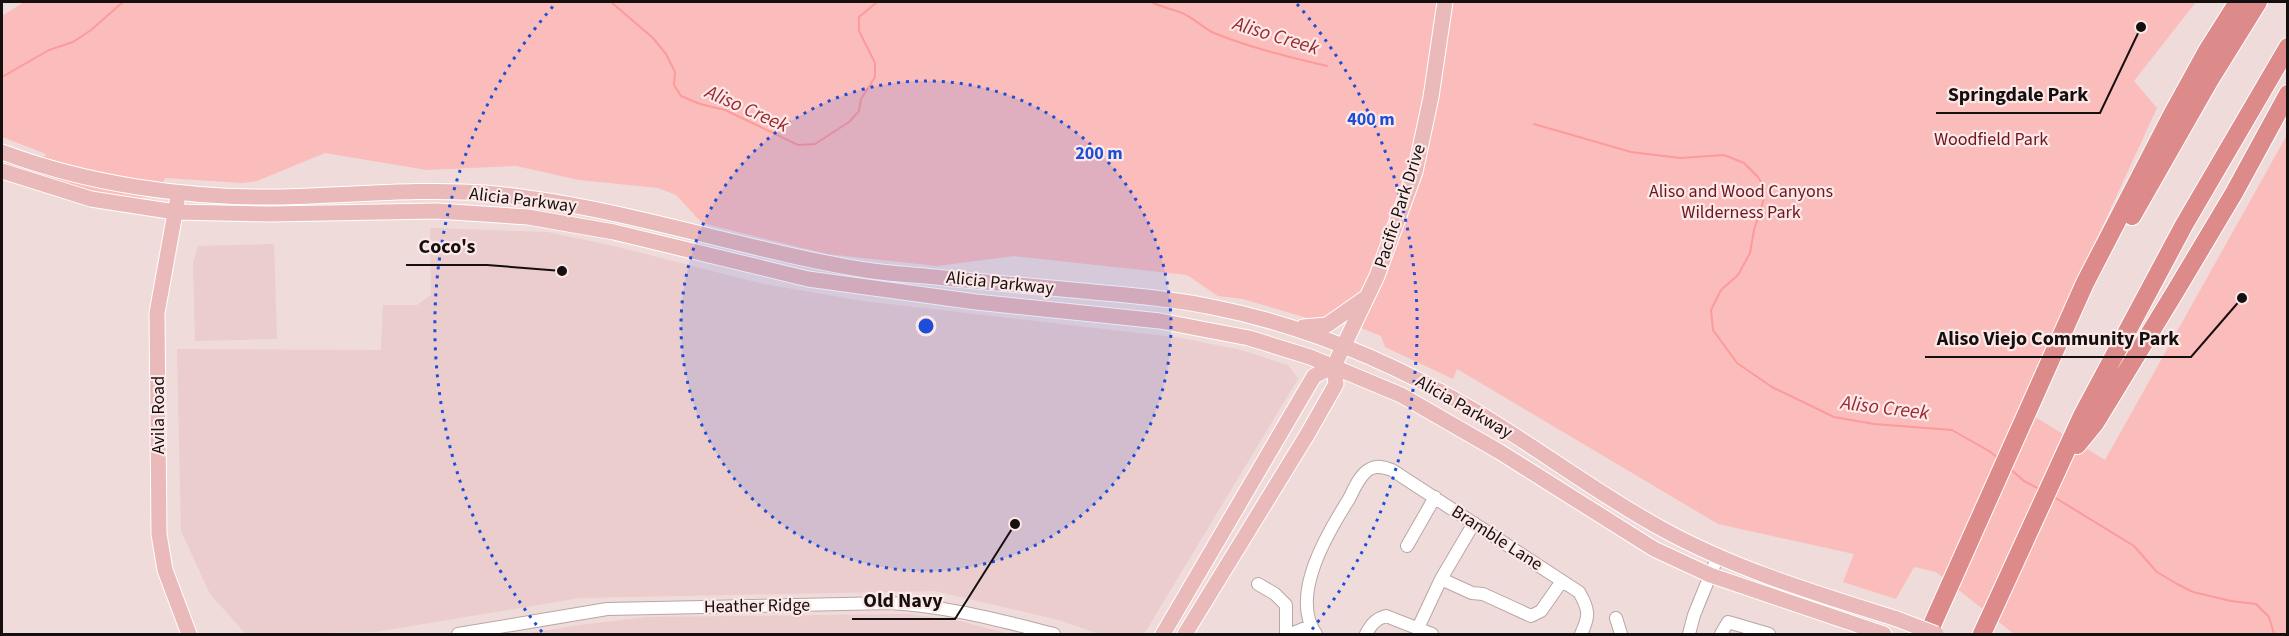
<svg xmlns="http://www.w3.org/2000/svg" width="2289" height="636" font-family="'Source Sans 3',sans-serif">
  <style>
    .built { fill: #eacdcc }
    .green { fill: #fabdbc }
    .lines { fill: none; stroke-linecap: round; stroke-linejoin: round }
    .stream { stroke: #fd9a9a; stroke-width: 2 }
    .minor-casing { stroke: #b9a6a5; stroke-width: 14 }
    .major-casing { stroke: #fff; stroke-width: 17 }
    .highway-casing { stroke: #fff; stroke-width: 20 }
    .minor { stroke: #fff; stroke-width: 12 }
    .major { stroke: #eab9b9; stroke-width: 15 }
    .highway { stroke: #dc8a8a; stroke-width: 18 }
    .major-bridge-casing { stroke: #fff; stroke-width: 17; stroke-linecap: butt }
    .major-bridge { stroke: #eab9b9; stroke-width: 15 }
    .ring { fill: none; stroke: #1d4ed8; stroke-width: 3; stroke-dasharray: 3 6 }
    .labels { text-anchor: middle; dominant-baseline: central; stroke-width: 4.5; stroke-linejoin: round; paint-order: stroke }
    .park-label { font-size: 18px; fill: #6c1620; stroke: #fce8e7 }
    .street-label { font-size: 18px; fill: #160f0f; stroke: #fce8e7 }
    .water-label { font-size: 20px; font-style: italic; fill: #992833; stroke: #fce8e7 }
    .centre { fill: #1d4ed8; stroke: #fce8e7; stroke-width: 3 }
    .ring-label { font-size: 18px; text-anchor: middle; font-weight: bold; fill: #1d4ed8; stroke: #fce8e7; stroke-width: 4.5; stroke-linejoin: round; paint-order: stroke }
    .leader { fill: none; stroke: #160f0f; stroke-width: 2 }
    .callout-dot { fill: #160f0f; stroke: #fce8e7; stroke-width: 2 }
    .callout-label { font-size: 20px; text-anchor: middle; font-weight: bold; fill: #160f0f; stroke: #fce8e7; stroke-width: 4.5; stroke-linejoin: round; paint-order: stroke }
  </style>
  <rect width="100%" height="100%" fill="#efdbda"/>
  <path class="built" d="M430 228 548 232 618 247 763 284 863 301 1181 338 1241 350 1288 365 1298 379 1144 634H1099L1059 620 935 591 580 598 375 632 246 634 210 594 181 531 177 349 381 350 383 305H417L431 295Z
    M274 244 277 339 195 341 193 263 198 246Z
    M909 614 960 621 1009 634H522L580 625 647 617Z"/>
  <path class="green" d="M24 2H2196L2134 81 2157 108 2019 407 2105 460 2287 135V634H2014L1936 572 1914 567 1896 599 1843 582 1854 554 1718 524 1457 369 1453 379 1385 347 1381 336 1329 315 1317 321 1243 299 1218 296 1187 275 1014 256 937 266 827 254 702 223 676 195 658 188 579 180 516 166 427 170 325 153 257 181 242 183 165 178 160 190 151 197 122 199 56 189 2 167V163L45 156 46 154 2 137V16Z"/>
  <g class="lines">
    <path class="stream" d="M611 2 653 38 666 54 675 72 674 85 681 96 700 104 725 110 798 145 815 144 849 122 859 111 861 99 875 77V63L859 31V17L877 2
      M1151 2C1161 7 1172 9 1182 13 1194 18 1203 28 1214 33 1251 48 1289 57 1327 66
      M2 77 49 50 73 42 91 30 123 2
      M1534 124 1631 152 1680 158 1724 155 1744 163 1758 177 1765 189 1763 202 1754 230 1750 253 1738 275 1721 290 1711 310 1713 330 1737 363 1772 387 1834 417 1874 424 1952 430 1989 451 1998 458
      M2009 468 2024 481 2041 490
      M2054 497 2134 546 2157 572 2177 584 2193 592 2231 601 2256 604 2269 617 2274 634"/>
    <defs>
      <path id="minor" d="M1407 546 1435 497
        M1441 579 1472 593 1483 594 1531 616 1541 611 1562 581
        M1258 584 1275 594 1286 605V634
        M1616 618 1621 634
        M1418 628 1441 579 1474 523
        M458 634 607 609 889 603C947 606 998 620 1054 634
        M1291 634 1310 626
        M1316 634C1289 596 1328 532 1349 499 1354 489 1360 474 1370 469 1377 465 1384 467 1392 470L1579 592C1589 609 1590 616 1581 634
        M1366 634C1371 625 1375 619 1386 616L1432 634
        M1689 634 1694 615 1718 556
        M1721 634 1728 622 1769 634"/>
      <path id="major" d="M2 152C87 184 184 198 275 197 345 196 415 188 485 193 614 204 737 249 865 270 891 274 918 275 944 278 991 282 1037 287 1083 291 1126 295 1169 298 1212 307 1304 325 1389 361 1470 408 1536 446 1597 494 1664 530 1737 570 1818 594 1897 619
        M2 171 91 199 175 212 270 214 437 211 528 217 614 232 808 279 976 302 1160 321 1249 338 1310 357 1401 395 1500 452 1654 549 1710 575 1884 634
        M177 202 157 313 159 534 165 570 189 634
        M1303 327 1327 325 1364 299
        M1163 634 1314 376 1334 366
        M1185 634 1307 435 1336 384 1334 366 1377 276 1415 172 1431 97 1445 2"/>
      <path id="highway" d="M2132 216 2209 81 2258 2
        M2077 445 2095 423 2175 292 2234 193 2288 94
        M1928 634 2085 283 2174 111 2207 51 2238 2
        M1982 634 2082 416 2184 225 2288 47"/>
    </defs>
    <use href="#minor" class="minor-casing"/>
    <use href="#major" class="major-casing"/>
    <use href="#highway" class="highway-casing"/>
    <use href="#minor" class="minor"/>
    <use href="#major" class="major"/>
    <use href="#highway" class="highway"/>
    <defs>
      <path id="major-bridge" d="M1897 619 1936 634"/>
    </defs>
    <use href="#major-bridge" class="major-bridge-casing"/>
    <use href="#major-bridge" class="major-bridge"/>
  </g>
  <circle cx="926" cy="326" r="245" fill="#1d4ed8" fill-opacity=".12"/>
  <g class="ring">
    <circle cx="926" cy="326" r="245"/>
    <path d="M542 632A491 491 0 0 1 555 4M1297 4A491 491 0 0 1 1310 632"/>
  </g>
  <g class="labels">
    <g class="park-label">
      <text x="1991" y="139">Woodfield Park</text>
      <text x="1741" y="191">Aliso and Wood Canyons<tspan x="1741" dy="21">Wilderness Park</tspan></text>
    </g>
    <g class="street-label">
      <text transform="translate(523 200) rotate(7)">Alicia Parkway</text>
      <text transform="translate(1400 206) rotate(-72)">Pacific Park Drive</text>
      <text transform="translate(1000 283) rotate(6)">Alicia Parkway</text>
      <text transform="translate(1464 407) rotate(30)">Alicia Parkway</text>
      <text transform="translate(158 415) rotate(-90)">Avila Road</text>
      <text transform="translate(1497 538) rotate(33)">Bramble Lane</text>
      <text transform="translate(757 606) rotate(-1)">Heather Ridge</text>
    </g>
    <g class="water-label">
      <text transform="translate(1276 36) rotate(17)">Aliso Creek</text>
      <text transform="translate(747 109) rotate(24)">Aliso Creek</text>
      <text transform="translate(1885 408) rotate(7)">Aliso Creek</text>
    </g>
  </g>
  <circle cx="926" cy="326" r="9" class="centre"/>
  <g class="ring-label">
    <text x="1371" y="125">400 m</text>
    <text x="1099" y="159">200 m</text>
  </g>
  <path class="leader" d="M2141 27L2100 113H1936M562 271L487 265H406M2242 298L2191 357H1925M1015 524L955 619H852"/>
  <g class="callout-dot">
    <circle cx="2141" cy="27" r="6"/>
    <circle cx="562" cy="271" r="6"/>
    <circle cx="2242" cy="298" r="6"/>
    <circle cx="1015" cy="524" r="6"/>
  </g>
  <g class="callout-label">
    <text x="2018" y="101">Springdale Park</text>
    <text x="447" y="253">Coco's</text>
    <text x="2058" y="345">Aliso Viejo Community Park</text>
    <text x="903" y="607">Old Navy</text>
  </g>
  <rect width="2289" height="636" fill="none" stroke="#160f0f" stroke-width="6"/>
</svg>
